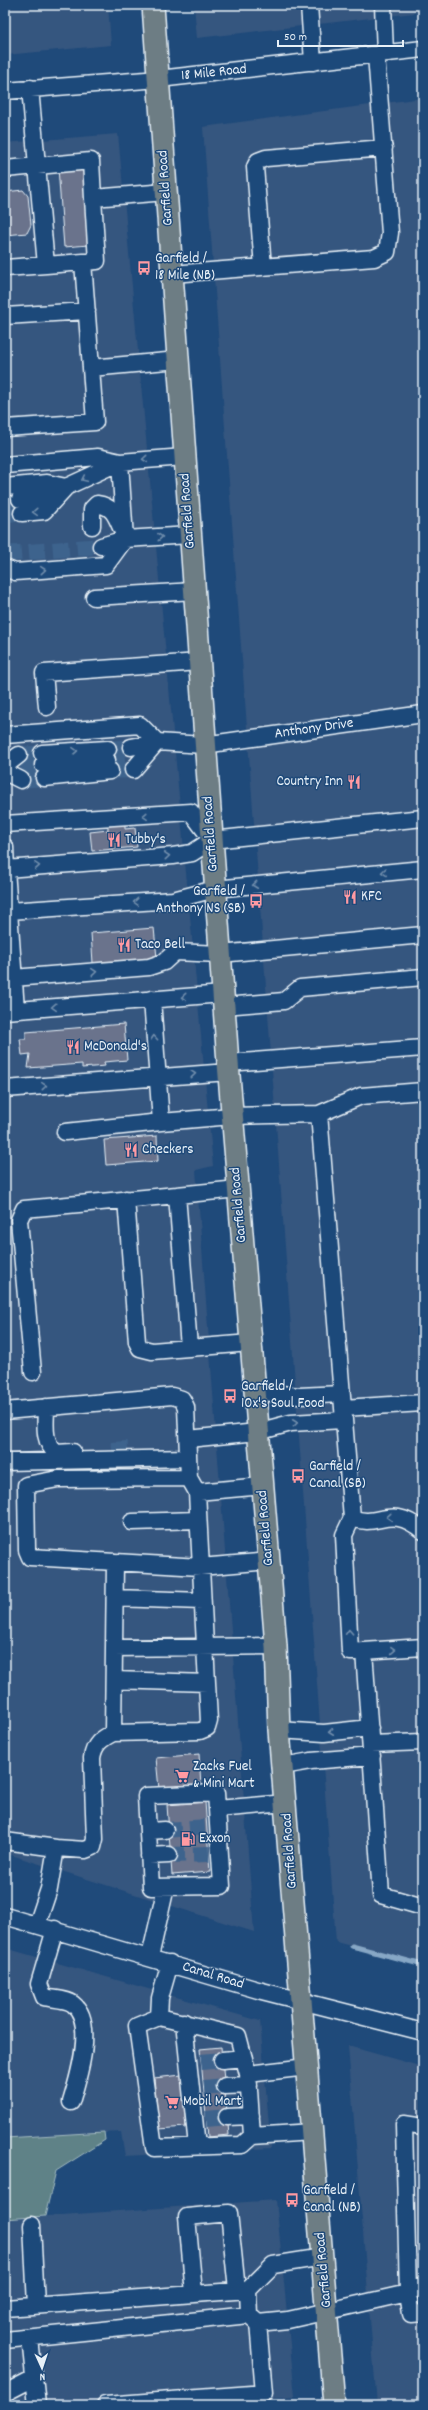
<svg xmlns="http://www.w3.org/2000/svg" width="428" height="2410" font-family="Dekko,sans-serif">
  <style>
    .built { fill: #36567f }
    .green { fill: #5e8287; stroke: #a3bac0 }
    .lines { fill: none; stroke-linecap: round; stroke-linejoin: round }
    .stream { stroke: #87a7c5; stroke-width: 5 }
    .building { fill: #6b738c; stroke: #e8f1f8 }
    .minor-tunnel { stroke: #3d638d; stroke-width: 16; stroke-dasharray: 16 8; stroke-linecap: butt }
    .minor-casing { stroke: #e8f1f8; stroke-width: 19 }
    .major-casing { stroke: #e8f1f8; stroke-width: 24 }
    .minor { stroke: #1f4a7a; stroke-width: 16 }
    .major { stroke: #6d7d84; stroke-width: 21 }
    .oneway { stroke: #6f8dac }
    .labels { text-anchor: middle; dominant-baseline: central; stroke-width: 3; stroke-linejoin: round; paint-order: stroke }
    .street-label { font-size: 15px; fill: #e8f1f8; stroke: #1f4a7a }
    .poi-label { font-size: 15px; fill: #e8f1f8; stroke: #1f4a7a; text-anchor: start }
  </style>
  <rect width="100%" height="100%" fill="#1f4a7a"/>
  <filter id="ink" filterUnits="userSpaceOnUse"><feTurbulence type="fractalNoise" baseFrequency=".025" numOctaves="2"/><feDisplacementMap in="SourceGraphic" scale="8" xChannelSelector="R" yChannelSelector="G"/><feConvolveMatrix kernelMatrix="1 2 1 2 8 2 1 2 1" color-interpolation-filters="sRGB"/></filter>
  <g filter="url(#ink)">
    <path class="built" d="M5 5H108L111 45 5 55Z
      M194 5H423V12L197 38Z
      M423 98V1965L336 1942 203 127Z
      M118 134 213 1166 196 1170 254 1932 5 1853V143Z
      M5 1948 260 2021 271 2148 125 2156 121 2132 5 2138Z
      M348 2046 423 2067V2405H377Z
      M276 2200 295 2397 200 2405H5V2219Z"/>
    <path class="green" d="M104 2132 105 2140 56 2171 45 2216 5 2219V2138Z"/>
    <g class="lines">
      <path class="stream" d="M352 1946 423 1965"/>
    </g>
    <path class="building" d="M83 166 89 245 64 247 58 168Z
      M23 190 28 196 31 225 27 233 5 235V192Z
      M125 824V829L135 828 137 847 92 851 90 832 108 830V826Z
      M154 928 157 958 93 963 91 933Z
      M124 1024 127 1060 104 1062 105 1066 82 1068V1064L28 1068 30 1054 22 1055 20 1039H26V1032Z
      M157 1136 158 1161 106 1165 104 1140Z
      M199 1754 201 1786 159 1789 156 1758Z
      M205 1802 210 1872 172 1875 167 1805Z
      M221 2047 229 2135 208 2137 200 2049Z
      M182 2075 186 2127 159 2129 154 2078Z"/>
    <g class="lines">
      <path class="minor-tunnel" d="M5 500 20 499
        M5 514 22 513
        M5 554 101 546
        M108 749 131 747
        M19 755 42 753
        M109 760 132 759
        M20 766 43 765
        M110 771 133 770
        M21 780 44 778
        M112 1450 130 1449
        M165 1830 207 1827
        M169 1855 209 1854
        M201 2062 222 2060
        M204 2088 225 2086
        M206 2119 227 2117"/>
      <defs>
        <path id="minor" d="M309 5 313 62
          M383 5 385 53
          M30 88 46 265 83 262 91 368 178 360
          M5 91 159 79 423 49
          M5 169 91 161 93 198 166 192
          M83 262 97 261 93 198
          M263 267 255 167 258 161 266 158 384 148
          M5 268 46 265
          M172 274 374 258 387 252 390 233 376 55
          M5 316 87 311
          M5 428 95 422 91 368
          M5 465 98 457 120 462 184 457
          M5 487 47 483 66 487 120 462 125 539
          M20 499 44 498 61 490
          M22 513 44 511 66 487
          M92 526V509L97 504C113 506 116 516 122 530
          M101 546 125 539
          M5 568 15 572 106 565 125 539 190 535
          M94 597 194 591
          M47 707 44 673 199 662
          M5 735 140 725 157 742 204 745 423 714
          M131 747 157 742
          M42 753 108 749
          M43 765 107 760
          M5 766 19 755
          M133 770 157 742
          M5 772 21 780
          M44 778 110 771
          M5 824 191 812 212 840
          M5 847 6 869 173 856 192 853 212 840 423 818
          M6 869 16 1010
          M9 911 173 900 215 889 423 869
          M13 978 149 967 164 962 175 952 220 954 423 935
          M224 1006 284 1001 300 988 423 977
          M5 1011 223 994
          M228 1063 423 1048
          M5 1089 228 1072
          M319 1114 352 1518 344 1535 350 1652 364 1651 381 1895 423 1907
          M161 1122 232 1116 319 1114 361 1096 423 1091
          M65 1132 161 1122 152 999
          M126 1199 137 1342 140 1348 152 1351 250 1343
          M189 1347 177 1195 238 1189
          M33 1372 19 1220 24 1209 177 1195
          M254 1391 299 1396 341 1394
          M46 1407C46 1423 42 1441 56 1453L73 1452
          M343 1408 423 1403
          M5 1411 172 1396 182 1399 186 1407 189 1478
          M188 1439 257 1432 291 1423 343 1420
          M5 1462 188 1458
          M197 1492 262 1486
          M352 1518C380 1529 389 1503 423 1531
          M132 1522 198 1520
          M115 1598 202 1601
          M114 1648 276 1646
          M364 1651 423 1647
          M114 1680 207 1683
          M279 1730 324 1733 370 1728
          M113 1733 115 1563
          M371 1744 423 1742
          M283 1766 311 1761 372 1756
          M217 1809 216 1793 146 1796 151 1887 222 1886 217 1809 286 1803
          M148 1831 165 1830
          M5 1841 56 1848
          M149 1856 169 1855
          M5 1916 258 1990 423 2032
          M37 1925 49 1889 56 1848 85 1850 93 1847 95 1839 92 1758C94 1744 101 1739 113 1733L200 1731 207 1728 209 1721 197 1492 189 1478 58 1479 26 1485 27 1550 30 1557 200 1567 269 1561
          M55 1929 39 1984 44 1997C52 1999 67 1999 73 2004 96 2022 78 2079 71 2102
          M150 1957 166 1887
          M170 1963 160 1998 159 2017 238 2036 248 2074
          M159 2017 137 2026 154 2148 242 2145 252 2136
          M184 2022 197 2146
          M222 2060 244 2058
          M307 2067 248 2074 252 2136 312 2132
          M225 2086 249 2085
          M227 2117 251 2116
          M32 2225 36 2305
          M423 2285 408 2293 411 2314 423 2313
          M194 2293 187 2217 229 2213 237 2290
          M5 2308 248 2290
          M249 2315 248 2290 273 2265 323 2257
          M30 2338 37 2405
          M5 2340 249 2315 258 2323 288 2320 408 2293 404 2124 423 2127
          M5 2393 34 2378
          M105 2405 264 2393 258 2323"/>
        <path id="major" d="M153 5 228 1063 276 1646 279 1730 334 2405"/>
      </defs>
      <use href="#minor" class="minor-casing"/>
      <use href="#major" class="major-casing"/>
      <use href="#minor" class="minor"/>
      <use href="#major" class="major"/>
    </g>
    <defs><path id="oneway-chevron" d="M-2-3.5L2.5 0L-2 3.5" fill="none" stroke-width="1.6" stroke-linecap="round" stroke-linejoin="round"/></defs>
    <g class="oneway">
      <use href="#oneway-chevron" transform="translate(145 459) rotate(175)"/>
      <use href="#oneway-chevron" transform="translate(84 479) rotate(155)"/>
      <use href="#oneway-chevron" transform="translate(35 512) rotate(176)"/>
      <use href="#oneway-chevron" transform="translate(160 537) rotate(-4)"/>
      <use href="#oneway-chevron" transform="translate(43 570) rotate(-5)"/>
      <use href="#oneway-chevron" transform="translate(75 751) rotate(-3)"/>
      <use href="#oneway-chevron" transform="translate(145 816) rotate(177)"/>
      <use href="#oneway-chevron" transform="translate(167 856) rotate(-5)"/>
      <use href="#oneway-chevron" transform="translate(37 866) rotate(-4)"/>
      <use href="#oneway-chevron" transform="translate(384 872) rotate(175)"/>
      <use href="#oneway-chevron" transform="translate(255 885) rotate(174)"/>
      <use href="#oneway-chevron" transform="translate(136 902) rotate(176)"/>
      <use href="#oneway-chevron" transform="translate(94 972) rotate(-5)"/>
      <use href="#oneway-chevron" transform="translate(184 997) rotate(175)"/>
      <use href="#oneway-chevron" transform="translate(54 1007) rotate(176)"/>
      <use href="#oneway-chevron" transform="translate(154 1038) rotate(-94)"/>
      <use href="#oneway-chevron" transform="translate(193 1074) rotate(-5)"/>
      <use href="#oneway-chevron" transform="translate(44 1086) rotate(-5)"/>
      <use href="#oneway-chevron" transform="translate(295 1423) rotate(-6)"/>
      <use href="#oneway-chevron" transform="translate(389 1517) rotate(176)"/>
      <use href="#oneway-chevron" transform="translate(349 1632) rotate(-93)"/>
      <use href="#oneway-chevron" transform="translate(393 1650) rotate(-2)"/>
      <use href="#oneway-chevron" transform="translate(331 1732) rotate(174)"/>
    </g>
  </g>
  <defs>
    <symbol id="bus-bare" viewBox="-9 -9 18 18"><path d="M-5-6H5V4H4V6H2V4H-2V6H-4V4H-5ZM-3.5-4V0h7V-4ZM-3.5 1.2v1.5H-2V1.2ZM2 1.2v1.5H3.5V1.2Z" fill="#ff9aa2" stroke="#1f4a7a" stroke-width="2.5" paint-order="stroke"/></symbol>
    <symbol id="restaurant-bare" viewBox="-9 -9 18 18"><path d="M-5-6h1v4h1v-4h1v4h1v-4h1v5L-1.5 .5V6h-2V.5L-5-1ZM5-6V6H3V1.5H1.5Q1.5-4 5-6Z" fill="#ff9aa2" stroke="#1f4a7a" stroke-width="2.5" paint-order="stroke"/></symbol>
    <symbol id="supermarket-bare" viewBox="-9 -9 18 18"><path d="M-6-5.5h2.5l.6 2H6L4.5 2H-2.5L-4.4-4H-6ZM-1.5 3.2a1.3 1.3 0 1 0 .1 0ZM3 3.2a1.3 1.3 0 1 0 .1 0Z" fill="#ff9aa2" stroke="#1f4a7a" stroke-width="2.5" paint-order="stroke"/></symbol>
    <symbol id="fuel-bare" viewBox="-9 -9 18 18"><path d="M-5.5-6h7V0h2V4h1.3V-2.5L3-4.5l.8-.8L6-3V5H2.5V1h-1V6h-7ZM-4.2-4.7v3.2H.2V-4.7Z" fill="#ff9aa2" stroke="#1f4a7a" stroke-width="2.5" paint-order="stroke"/></symbol>
  </defs>
  <g fill-rule="evenodd">
    <use href="#bus-bare" x="134" y="258" width="20" height="20"/>
    <use href="#restaurant-bare" x="344" y="772" width="20" height="20"/>
    <use href="#restaurant-bare" x="104" y="830" width="20" height="20"/>
    <use href="#restaurant-bare" x="340" y="887" width="20" height="20"/>
    <use href="#bus-bare" x="246" y="891" width="20" height="20"/>
    <use href="#restaurant-bare" x="114" y="935" width="20" height="20"/>
    <use href="#restaurant-bare" x="63" y="1037" width="20" height="20"/>
    <use href="#restaurant-bare" x="121" y="1140" width="20" height="20"/>
    <use href="#bus-bare" x="220" y="1386" width="20" height="20"/>
    <use href="#bus-bare" x="288" y="1466" width="20" height="20"/>
    <use href="#supermarket-bare" x="172" y="1766" width="20" height="20"/>
    <use href="#fuel-bare" x="178" y="1829" width="20" height="20"/>
    <use href="#supermarket-bare" x="162" y="2092" width="20" height="20"/>
    <use href="#bus-bare" x="282" y="2190" width="20" height="20"/>
  </g>
  <g class="labels">
    <g class="street-label">
      <text transform="translate(214 73) rotate(-6)">18 Mile Road</text>
      <text transform="translate(166 188) rotate(-94)">Garfield Road</text>
      <text transform="translate(188 511) rotate(-94)">Garfield Road</text>
      <text transform="translate(314 729) rotate(-8)">Anthony Drive</text>
      <text transform="translate(211 834) rotate(-94)">Garfield Road</text>
      <text transform="translate(239 1205) rotate(-95)">Garfield Road</text>
      <text transform="translate(266 1528) rotate(-95)">Garfield Road</text>
      <text transform="translate(290 1851) rotate(-94)">Garfield Road</text>
      <text transform="translate(213 1976) rotate(17)">Canal Road</text>
      <text transform="translate(324 2270) rotate(-95)">Garfield Road</text>
    </g>
    <g class="poi-label">
      <text x="155" y="259">Garfield /<tspan x="155" dy="17">18 Mile (NB)</tspan></text>
      <text x="343" y="782" text-anchor="end">Country Inn</text>
      <text x="125" y="840">Tubby's</text>
      <text x="245" y="892" text-anchor="end">Garfield /<tspan x="245" dy="17">Anthony NS (SB)</tspan></text>
      <text x="361" y="897">KFC</text>
      <text x="135" y="945">Taco Bell</text>
      <text x="84" y="1047">McDonald's</text>
      <text x="142" y="1150">Checkers</text>
      <text x="241" y="1387">Garfield /<tspan x="241" dy="17">10x's Soul Food</tspan></text>
      <text x="309" y="1467">Garfield /<tspan x="309" dy="17">Canal (SB)</tspan></text>
      <text x="193" y="1767">Zacks Fuel<tspan x="193" dy="17">&amp; Mini Mart</tspan></text>
      <text x="199" y="1839">Exxon</text>
      <text x="183" y="2102">Mobil Mart</text>
      <text x="303" y="2191">Garfield /<tspan x="303" dy="17">Canal (NB)</tspan></text>
    </g>
  </g>
  <rect width="428" height="2410" fill="none" stroke="#1f4a7a" stroke-width="20"/>
  <rect x="10" y="10" width="408" height="2390" fill="none" stroke="#e8f1f8" stroke-width="1.5" filter="url(#ink)"/>
  <g transform="translate(42 2368) rotate(177)" stroke="#1f4a7a" stroke-width="3" paint-order="stroke">
  <path d="M0-3L7 15L0 10L-7 15Z" fill="#e8f1f8"/>
  <text y="-6" font-size="11" font-weight="bold" text-anchor="middle" fill="#e8f1f8">N</text>
  </g>
  <path d="M278 40v6h125v-6" fill="none" stroke="#e8f1f8" stroke-width="2"/>
  <text x="284" y="40" font-size="12" fill="#e8f1f8" stroke="#1f4a7a" stroke-width="3" paint-order="stroke">50 m</text>
</svg>
